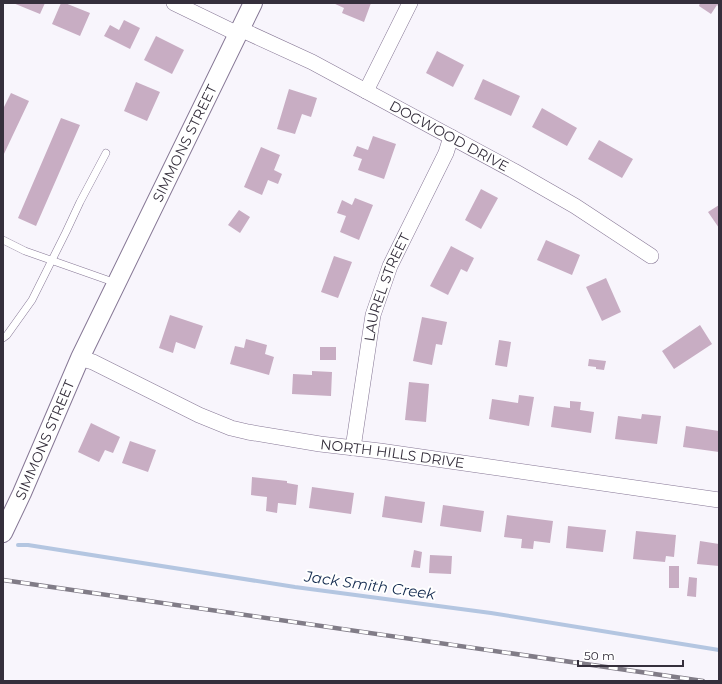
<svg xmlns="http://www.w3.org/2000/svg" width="722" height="684" font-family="Montserrat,sans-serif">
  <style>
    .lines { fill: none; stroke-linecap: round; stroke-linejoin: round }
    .stream { stroke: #b4c6e1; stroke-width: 4 }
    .building { fill: #c8adc3 }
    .service-casing { stroke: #867795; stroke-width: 8 }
    .minor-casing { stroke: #867795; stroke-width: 16 }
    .tertiary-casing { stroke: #867795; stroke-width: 20 }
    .service { stroke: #fff; stroke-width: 7 }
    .minor { stroke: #fff; stroke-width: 15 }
    .tertiary { stroke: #fff; stroke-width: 18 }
    .rail-casing { stroke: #817c87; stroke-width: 4.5 }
    .rail { stroke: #fff; stroke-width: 3; stroke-dasharray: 9; stroke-linecap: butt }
    .labels { text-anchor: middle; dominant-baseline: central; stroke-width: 4; stroke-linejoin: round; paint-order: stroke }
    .street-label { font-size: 14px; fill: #352f3c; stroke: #fff }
    .water-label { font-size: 15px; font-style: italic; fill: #132a4f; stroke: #fff }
  </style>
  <rect width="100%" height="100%" fill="#f8f5fc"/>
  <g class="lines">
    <path class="stream" d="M18 545H28L295 587 491 613 719 650"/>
  </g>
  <path class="building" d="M13 3H45L40 14Z
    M61 3H65L90 13 80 36 52 24Z
    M333 3H371L364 22 342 13 344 8Z
    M700 3H719V7L717 5 711 14 699 6Z
    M124 20 140 28 130 49 104 36 110 25 119 30Z
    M156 36 184 50 172 74 144 60Z
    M437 51 464 65 453 87 426 73Z
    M483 79 520 96 511 116 474 99Z
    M136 82 160 92 147 121 124 111Z
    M289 89 317 98 311 117 302 114 295 134 277 129Z
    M11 93 29 101 3 156V109Z
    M542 108 577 128 567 146 532 127Z
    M61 118 80 125 36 226 18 218Z
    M373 136 396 144 384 179 358 170 362 159 353 156 357 146 368 150Z
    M599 140 633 159 622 178 588 159Z
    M261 147 280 155 274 170 282 174 278 184 268 180 262 195 244 187Z
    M481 189 498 198 481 229 465 220Z
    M355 198 373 205 359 240 340 232 346 216 337 213 342 200 352 205Z
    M719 205V228L708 212Z
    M239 210 250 217 240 233 228 225Z
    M546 240 580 255 572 275 537 260Z
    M451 246 474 258 467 272 461 269 448 295 430 286Z
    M334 256 352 262 338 298 321 292Z
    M606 278 621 312 602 321 586 287Z
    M170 315 203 326 195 349 176 342 173 353 159 348Z
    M422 317 447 322 442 345 436 344 432 365 413 361Z
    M700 325 712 344 674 369 662 351Z
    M246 339 267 345 265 354 274 357 269 375 230 364 235 346 244 348Z
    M499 340 511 342 507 367 495 365Z
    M320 347H336V360H320Z
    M589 359 606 361 604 370 596 369V367L588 366Z
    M312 371 332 372 331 396 292 394 293 374 312 375Z
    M409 382 429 384 426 422 405 420Z
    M519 395 534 397 529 426 489 419 492 399 518 403Z
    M570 401 581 402 580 410 594 412 591 433 551 427 554 406 570 408Z
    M642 414 661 416 657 444 615 439 618 416 641 419Z
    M91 423 120 437 113 453 105 450 99 462 78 452Z
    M686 426 719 431V452L683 447Z
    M130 441 156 450 148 472 122 463Z
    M252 477 287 481V483L298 485 296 505 278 503 277 513 266 511 267 497 251 495Z
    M312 487 354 493 351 514 309 508Z
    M385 496 425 502 422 523 382 517Z
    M443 505 484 511 481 532 440 526Z
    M507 515 553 521 550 543 534 541 533 549 521 548 522 539 504 537Z
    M568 526 606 530 603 552 566 548Z
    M636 531 676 535 674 557 666 556 665 562 633 559Z
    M700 541 719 544V566L697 564Z
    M414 550 422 552 420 568 411 567Z
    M430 555 452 556 451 574 429 573Z
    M669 566H679V588H669Z
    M689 577 697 578 696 597 687 596Z"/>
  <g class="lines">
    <defs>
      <path id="service" d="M3 240 25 251 116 283
        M3 338 7 335 32 300 66 232 80 202 106 153"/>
      <g id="minor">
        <path d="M174 3 238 34"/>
        <path id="s1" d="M240 29 312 62 514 171 575 206 651 256"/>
        <path d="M366 91 410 3"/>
        <path id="s2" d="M80 358 93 362 199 415 231 428 248 432 320 444 380 451 719 500"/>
        <path id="s3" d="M353 448 373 315 390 266 446 153 451 137"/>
      </g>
      <g id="tertiary">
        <path id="s4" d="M3 533 22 493 80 358 253 3"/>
      </g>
    </defs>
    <use href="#service" class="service-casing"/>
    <use href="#minor" class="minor-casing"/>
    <use href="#tertiary" class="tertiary-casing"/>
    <use href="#service" class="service"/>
    <use href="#minor" class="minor"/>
    <use href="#tertiary" class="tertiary"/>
    <defs>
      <path id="rail" d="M3 580 703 681"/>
    </defs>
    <use href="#rail" class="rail-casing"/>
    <use href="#rail" class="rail"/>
  </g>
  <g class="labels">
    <g class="street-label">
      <text stroke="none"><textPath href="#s1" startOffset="235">DOGWOOD DRIVE</textPath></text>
      <text stroke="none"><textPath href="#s4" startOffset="430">SIMMONS STREET</textPath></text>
      <text stroke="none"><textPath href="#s3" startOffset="165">LAUREL STREET</textPath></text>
      <text stroke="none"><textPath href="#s4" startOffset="102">SIMMONS STREET</textPath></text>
      <text stroke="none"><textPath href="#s2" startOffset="330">NORTH HILLS DRIVE</textPath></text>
    </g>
    <g class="water-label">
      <text transform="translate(370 585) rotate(8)">Jack Smith Creek</text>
    </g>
  </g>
  <rect width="722" height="684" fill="none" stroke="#352f3c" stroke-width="8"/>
  <path d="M578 660v6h105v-6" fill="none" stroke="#352f3c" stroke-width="2"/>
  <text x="584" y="660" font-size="12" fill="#352f3c" stroke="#ffffff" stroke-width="3" paint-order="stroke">50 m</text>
</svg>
